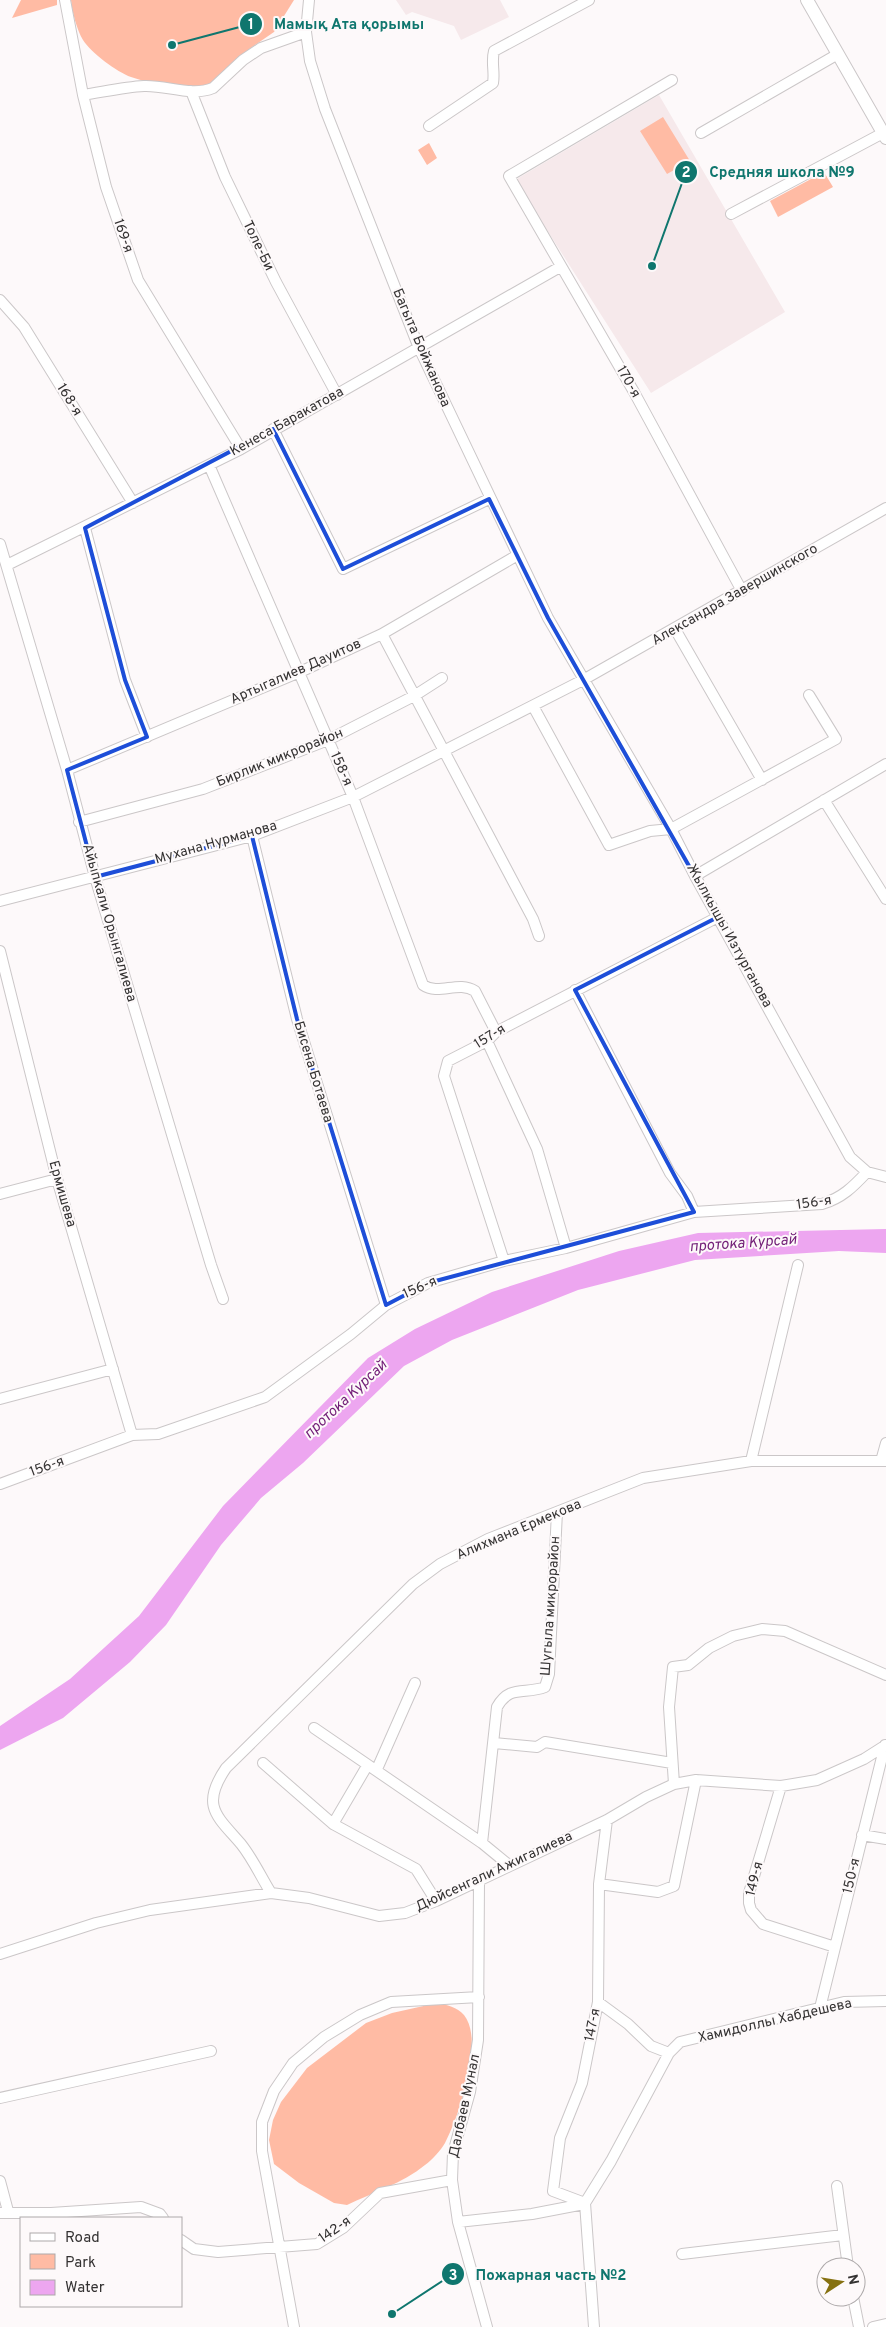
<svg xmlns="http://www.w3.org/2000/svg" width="886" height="2327" font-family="Overpass,sans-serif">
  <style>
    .built { fill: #f6e9eb }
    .green { fill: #ffbba4 }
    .water { fill: #eda6f0 }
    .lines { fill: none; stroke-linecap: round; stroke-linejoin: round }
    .minor-casing { stroke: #cbc7c8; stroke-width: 12 }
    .tertiary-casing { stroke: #cbc7c8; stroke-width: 14 }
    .minor { stroke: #fff; stroke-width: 10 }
    .tertiary { stroke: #fff; stroke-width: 12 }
    .marked { fill: none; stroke: #1d4ed8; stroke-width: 4; stroke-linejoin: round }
    .labels { text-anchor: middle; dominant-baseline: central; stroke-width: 4; stroke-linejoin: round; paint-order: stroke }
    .street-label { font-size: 14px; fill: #343232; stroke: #fdf9fa }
    .water-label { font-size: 15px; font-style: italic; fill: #732078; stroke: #fdf9fa }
    .leader { fill: none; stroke: #0f766e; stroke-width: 2 }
    .callout-dot { fill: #0f766e; stroke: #fdf9fa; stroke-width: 2 }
    .mark-label { font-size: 15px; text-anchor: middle; font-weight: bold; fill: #fff }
    .callout-label { font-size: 15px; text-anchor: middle; font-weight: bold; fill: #0f766e; stroke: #fdf9fa; stroke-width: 4; stroke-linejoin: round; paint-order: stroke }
  </style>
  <rect width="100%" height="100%" fill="#fdf9fa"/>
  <path class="built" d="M396 0H500L509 17 461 40 454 26 412 12 406 15Z
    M659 95 785 312 651 393 515 180Z"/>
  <path class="green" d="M21 0H57V5L12 18Z
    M71 0H294L274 32 248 50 211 88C185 85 156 86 131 77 117 72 91 53 83 40 77 30 72 12 71 0Z
    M663 117 690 161 667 174 640 131Z
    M429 143 437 158 427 165 418 150Z
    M824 172 833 187 778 217 770 201Z
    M437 2003C447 2005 457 2007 464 2015 485 2041 459 2116 445 2143 441 2150 432 2160 425 2165 403 2183 372 2193 347 2205L334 2203 299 2183 274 2164 269 2140 273 2120 281 2102 307 2068 366 2023 392 2013Z"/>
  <path class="water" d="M886 1229V1253L839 1251 695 1260 578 1290 452 1340 404 1366 303 1463 261 1498 221 1545 166 1625 130 1662 63 1718 0 1750V1726L70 1679 139 1616 223 1506 368 1358 415 1329 492 1292 619 1251 698 1233Z"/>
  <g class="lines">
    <defs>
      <path id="minor" d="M65 0 83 95 106 187 138 280 241 449
        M309 0 306 32 310 61 325 109 419 348 548 618 671 829 695 876 850 1157 867 1172 886 1177
        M672 80 509 176 634 392 742 591
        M191 91 225 177 276 282 337 395
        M83 95C103 92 124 87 144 86 167 85 191 97 213 88L243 60 261 48 306 32
        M429 126 493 83C495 72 491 62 494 51L589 0
        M701 133 838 54
        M731 214 883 133
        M0 300 24 327 133 503
        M273 429 343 569 489 499
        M209 465 353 797 423 985C439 996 458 980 475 991L496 1032
        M85 528 125 680 147 737
        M0 544 67 770 95 877 211 1265 223 1299
        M7 565 241 449 560 267
        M675 629 762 780
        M382 634 533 919 539 936
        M533 706 609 845 650 831 671 829 836 739 809 695
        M67 770 300 672 382 634 516 556
        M824 800 886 899
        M79 822 203 789 328 740 414 696 442 678
        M252 836 297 1019 386 1305
        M695 876 886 764
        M0 901 252 836 353 797 583 680 886 508
        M0 951 57 1179 132 1435
        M575 990 670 1173 687 1196 694 1212
        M487 1041 537 1149 566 1248
        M0 1194 57 1179
        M504 1261 444 1076 448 1061 487 1041 496 1032 718 917
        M0 1399 113 1369
        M751 1461 798 1265
        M881 1461 886 1443
        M0 1484 132 1435 158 1434 265 1397 351 1334 386 1305 428 1283 504 1261 566 1248 694 1212 822 1204C842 1198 853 1187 867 1172
        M314 1728 482 1843 510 1866
        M494 1743 537 1747 545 1742 672 1763
        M263 1763 333 1824 416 1869 436 1901
        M377 1769 415 1683
        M674 1784 669 1707 673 1667 688 1665 709 1648 733 1636 762 1629 785 1631 886 1675
        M781 1786 749 1893V1903L751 1910 763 1924 835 1947
        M333 1824 367 1766
        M862 1835 886 1839
        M482 1843 497 1707C510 1684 525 1695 545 1687L549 1674 557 1512
        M479 1881 478 2040 470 2092 453 2153 452 2180 458 2222 487 2327
        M599 1884 658 1892 674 1886 696 1780
        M271 1893C261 1877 253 1859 241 1844 217 1816 200 1806 226 1768L413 1584 440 1564 488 1539 643 1478 751 1461H886
        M0 1954 96 1923 150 1910 271 1893 309 1898 379 1916 405 1913 436 1901 607 1820 646 1797 674 1784 696 1780 781 1786 817 1780 864 1759 886 1745
        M598 2002 628 2024 651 2046 669 2053
        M820 2008 885 1745
        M0 2098 211 2051
        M0 2181 8 2211
        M837 2186 848 2267
        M585 2203 553 2191 560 2138 582 2083 598 2002 599 1884 607 1820
        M0 2213H51L141 2207 160 2214 163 2218
        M458 2222 532 2214 584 2204
        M181 2240 194 2249 218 2252 317 2244 343 2228 380 2193 452 2180
        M682 2254 843 2235
        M853 2297 859 2327
        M294 2327 262 2151V2122L274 2091 293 2063 324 2037 360 2015 391 2002 479 1997
        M594 2327 585 2203 611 2161 669 2053 680 2042 844 2002 886 2001
        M873 2327 886 2324"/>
      <path id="tertiary" d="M807 0 886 138"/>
    </defs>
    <use href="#minor" class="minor-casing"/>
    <use href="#tertiary" class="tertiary-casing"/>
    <use href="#minor" class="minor"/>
    <use href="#tertiary" class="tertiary"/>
  </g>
  <path class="marked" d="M273 429 343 569 489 499 548 618 718 917 575 990 694 1212 428 1283 386 1305 297 1019 252 836 95 877 67 770 147 737 125 680 85 528Z"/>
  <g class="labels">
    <g class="street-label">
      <text transform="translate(123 236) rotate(71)">169-я</text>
      <text transform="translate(258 246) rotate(64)">Толе-Би</text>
      <text transform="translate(421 348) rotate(67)">Багыта Бойжанова</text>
      <text transform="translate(628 382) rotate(60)">170-я</text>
      <text transform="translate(69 400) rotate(58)">168-я</text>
      <text transform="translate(287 422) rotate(-29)">Кенеса Баракатова</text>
      <text transform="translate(735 595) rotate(-30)">Александра Завершинского</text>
      <text transform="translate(296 672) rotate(-24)">Артыгалиев Дауитов</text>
      <text transform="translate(280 758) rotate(-22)">Бирлик микрорайон</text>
      <text transform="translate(341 769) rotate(66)">158-я</text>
      <text transform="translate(216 843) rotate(-16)">Мухана Нурманова</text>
      <text transform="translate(109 923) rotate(74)">Айыпкали Орынгалиева</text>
      <text transform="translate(729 936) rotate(61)">Жылкышы Изтурганова</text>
      <text transform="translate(490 1037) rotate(-32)">157-я</text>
      <text transform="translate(313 1072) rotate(73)">Бисена Ботаева</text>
      <text transform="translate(62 1194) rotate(74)">Ермишева</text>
      <text transform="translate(814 1203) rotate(-8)">156-я</text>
      <text transform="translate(420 1288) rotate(-24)">156-я</text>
      <text transform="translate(47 1467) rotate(-20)">156-я</text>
      <text transform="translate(519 1530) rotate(-23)">Алихмана Ермекова</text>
      <text transform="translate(551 1606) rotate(-86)">Шугыла микрорайон</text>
      <text transform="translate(494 1872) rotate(-25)">Дюйсенгали Ажигалиева</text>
      <text transform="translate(852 1876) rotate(-77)">150-я</text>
      <text transform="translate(755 1879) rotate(-76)">149-я</text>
      <text transform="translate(775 2021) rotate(-13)">Хамидоллы Хабдешева</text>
      <text transform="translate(593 2025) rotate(-79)">147-я</text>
      <text transform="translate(465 2106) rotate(-78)">Далбаев Мунал</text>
      <text transform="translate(335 2230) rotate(-35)">142-я</text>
    </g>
    <g class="water-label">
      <text transform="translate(743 1244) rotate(-4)">протока Курсай</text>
      <text transform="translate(346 1400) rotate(-43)">протока Курсай</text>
    </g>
  </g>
  <path class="leader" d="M172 45L251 24M652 266L686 172M392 2314L453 2274"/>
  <g class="callout-dot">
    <circle cx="172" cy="45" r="5"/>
    <circle cx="652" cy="266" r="5"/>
    <circle cx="392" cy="2314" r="5"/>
    <circle cx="251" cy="24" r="12"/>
    <circle cx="686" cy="172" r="12"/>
    <circle cx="453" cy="2274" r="12"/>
  </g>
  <g class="mark-label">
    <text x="251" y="29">1</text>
    <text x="686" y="177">2</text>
    <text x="453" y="2280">3</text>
  </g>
  <g class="callout-label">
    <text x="349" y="29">Мамық Ата қорымы</text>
    <text x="782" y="177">Средняя школа №9</text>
    <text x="551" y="2280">Пожарная часть №2</text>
  </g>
  <rect x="20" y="2217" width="162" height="90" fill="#fdf9fa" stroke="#ada9aa"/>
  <rect x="30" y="2233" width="25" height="8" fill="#ffffff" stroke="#ada9aa"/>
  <text x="65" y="2242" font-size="15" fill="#343232">Road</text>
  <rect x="30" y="2254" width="25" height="15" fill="#ffbba4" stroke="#ada9aa"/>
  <text x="65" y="2267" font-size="15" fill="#343232">Park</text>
  <rect x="30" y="2280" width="25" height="15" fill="#eda6f0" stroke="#ada9aa"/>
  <text x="65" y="2292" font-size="15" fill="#343232">Water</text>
  <g transform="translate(841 2282) rotate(78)"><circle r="24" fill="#fdf9fa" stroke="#ada9aa"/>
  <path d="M0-4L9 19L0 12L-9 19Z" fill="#867111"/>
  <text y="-8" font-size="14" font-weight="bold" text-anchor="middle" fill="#343232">N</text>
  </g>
</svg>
